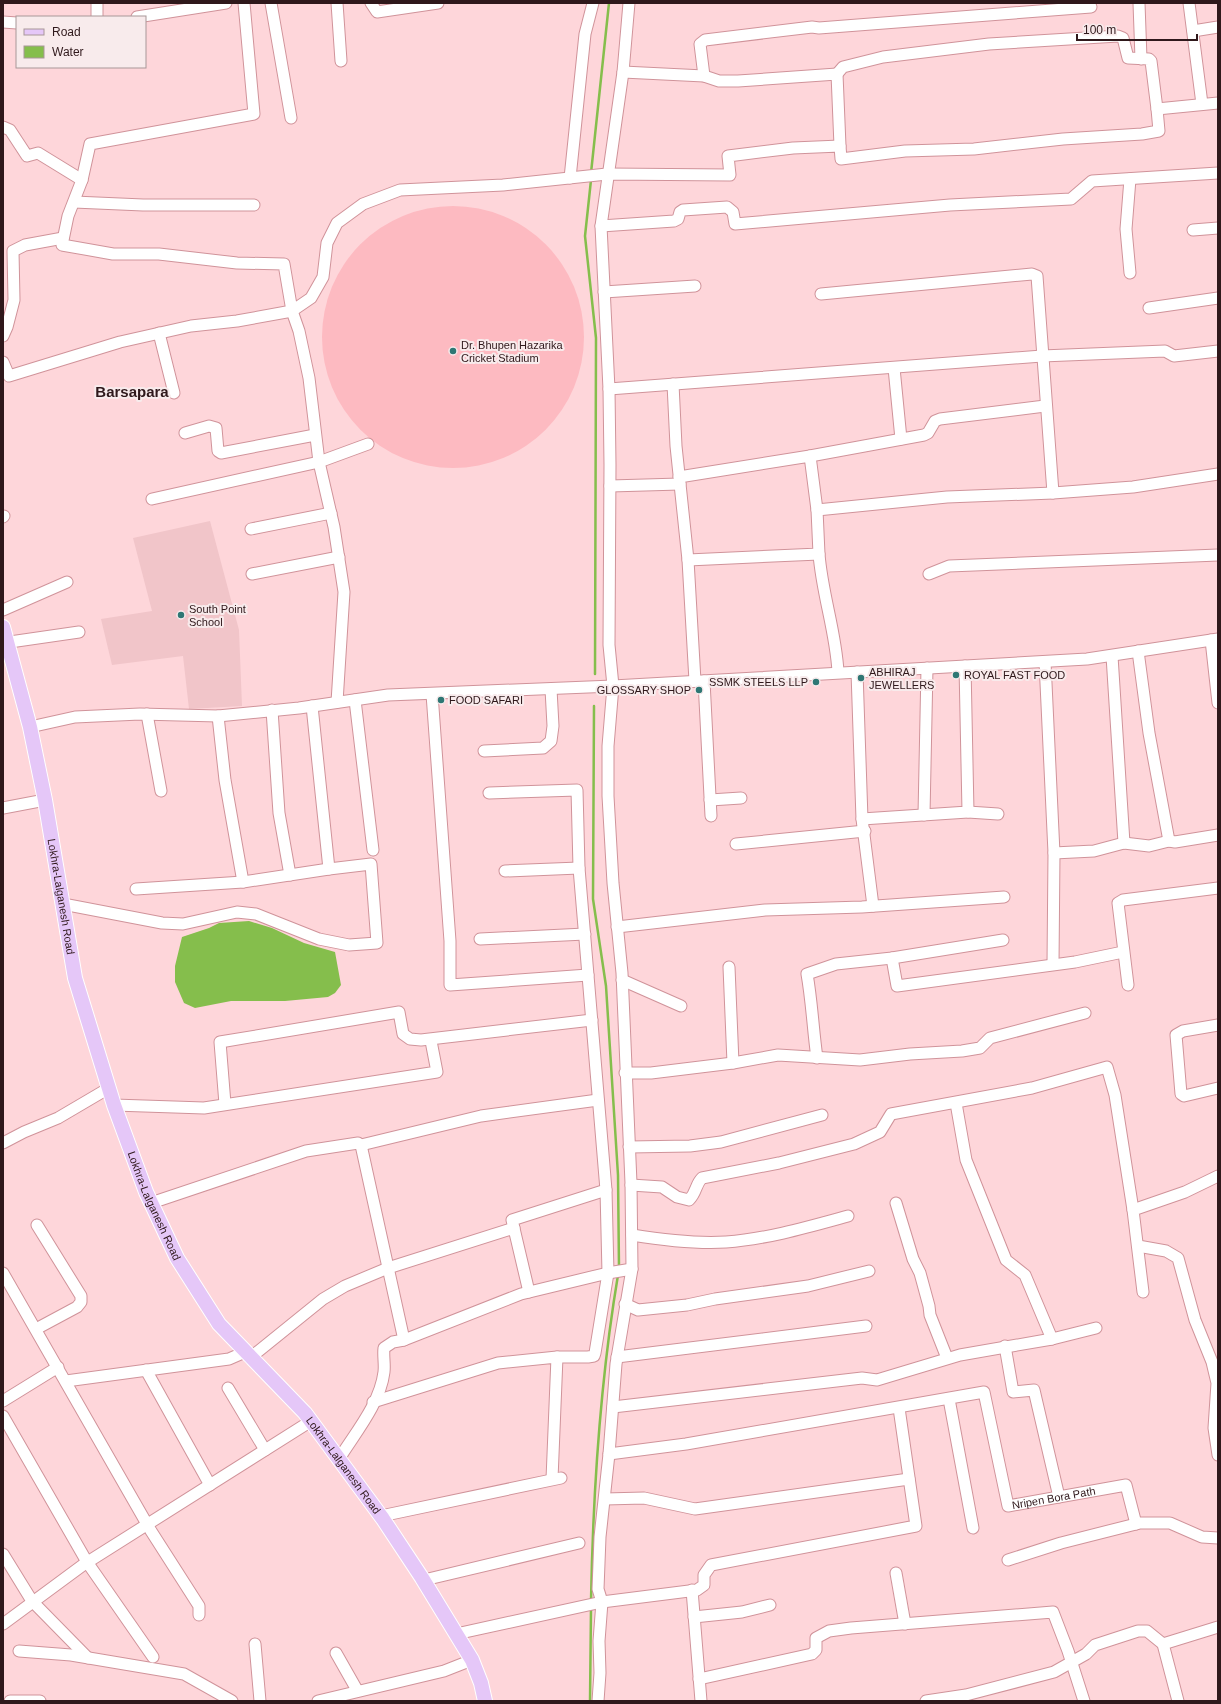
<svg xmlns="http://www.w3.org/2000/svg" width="1221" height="1704" font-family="Helvetica,sans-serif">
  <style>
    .built { fill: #f1c5c9 }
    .green { fill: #fdbac1 }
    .water { fill: #85be4c }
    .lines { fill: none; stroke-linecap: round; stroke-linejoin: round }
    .stream { stroke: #85be4c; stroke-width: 2.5 }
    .minor-casing { stroke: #d0939a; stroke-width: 13 }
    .major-casing { stroke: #fff; stroke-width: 16 }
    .minor { stroke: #fff; stroke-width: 11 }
    .major { stroke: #e5c7f8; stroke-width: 14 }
    .poi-dot { fill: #2e7774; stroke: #f8ebec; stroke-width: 1.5 }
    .labels { text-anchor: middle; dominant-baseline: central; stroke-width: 4; stroke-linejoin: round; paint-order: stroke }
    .poi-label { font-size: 11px; fill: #2f181b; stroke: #f8ebec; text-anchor: start }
    .street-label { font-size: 11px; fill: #2f181b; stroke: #f8ebec }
    .district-label { font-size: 15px; font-weight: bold; fill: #2f181b; stroke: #f8ebec }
  </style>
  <rect width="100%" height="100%" fill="#fed6da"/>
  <path class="built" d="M210 521 239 630 242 706 189 709 183 656 112 665 101 619 152 611 133 538Z"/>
  <path class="green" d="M322 337a131 131 0 1 1 262 0a131 131 0 1 1-262 0Z"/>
  <path class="water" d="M249 921 272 928 304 943 335 952 341 985 335 993 328 997 285 1001H231L195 1008 184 1003 175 982V966L182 937 209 928 219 923Z"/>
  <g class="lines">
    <path class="stream" d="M591 173 609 3
      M591 180 585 236 596 338 595 674
      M594 706 593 899 606 986 618 1175 619 1268
      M591 1601C593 1492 600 1382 618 1275
      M590 1701 591 1608"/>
    <defs>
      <g id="minor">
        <path d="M244 3 254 114 90 144 82 180 68 216 62 245 113 254H159L237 263 284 264 292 311 299 331 309 378 319 462 334 527 344 592 337 702"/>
        <path d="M271 3 291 118"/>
        <path d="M337 3 341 61"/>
        <path d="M371 3 377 12 438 3"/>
        <path d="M1139 3 1141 59"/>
        <path d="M1189 3 1202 104"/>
        <path d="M97 17V3"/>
        <path d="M137 17 226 3"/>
        <path d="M3 22 17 23"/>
        <path d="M1193 31 1218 27"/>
        <path d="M623 72 704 76 719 81H738L837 74 840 146"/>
        <path d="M837 74 843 67 883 57 989 44 1118 36 1123 38 1128 58 1149 59 1151 61 1157 109"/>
        <path d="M704 76 700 44 705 40 812 27 819 28 1091 7"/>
        <path d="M3 127 10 130 27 156 38 153 82 180"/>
        <path d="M570 178 585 34 593 3"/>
        <path d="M1130 179 1126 229 1130 273"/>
        <path d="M74 202 143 205H254"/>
        <path d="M601 226 674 221 678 219 680 212 683 210 727 207 733 212 735 224 950 205 1071 199 1092 181 1218 173"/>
        <path d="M1193 230 1218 228"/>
        <path d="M604 292 695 286"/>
        <path d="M821 294 1032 274 1037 276 1053 493"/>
        <path d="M1149 308 1218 298"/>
        <path d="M159 333 174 393"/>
        <path d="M3 336 7 327 14 300 13 251 25 245 63 238"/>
        <path d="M3 362 9 376 120 342 191 326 237 321 292 311 311 298 323 277 327 243 337 223 363 204 400 190 503 185 607 174 730 175 728 156 793 148 840 146 841 159 905 151 974 149 1063 139 1142 134 1159 131 1157 109 1218 103"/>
        <path d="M894 368 901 439"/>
        <path d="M673 384 676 446 688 560 695 681"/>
        <path d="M609 389 1042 356 1165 351 1174 356 1218 351"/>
        <path d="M185 433 209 426 216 428 218 451 221 453 315 435"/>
        <path d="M810 456 924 435 928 433 935 421 940 419 1045 406"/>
        <path d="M679 477 810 456 817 510 947 497 1053 493 1133 487 1218 474"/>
        <path d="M610 486 680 484"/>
        <path d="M152 499 319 462 368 444"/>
        <path d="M3 517 4 516"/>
        <path d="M251 529 331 513"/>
        <path d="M819 554C822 594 836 632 838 672"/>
        <path d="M688 560 819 554 817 510"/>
        <path d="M252 574 339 557"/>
        <path d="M929 574 949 566 1218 555"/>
        <path d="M3 610 67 582"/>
        <path d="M1211 640 1218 703"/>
        <path d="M3 643 79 632"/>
        <path d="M1138 651 1149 733 1169 841"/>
        <path d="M1112 656 1124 843"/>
        <path d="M1045 662 1054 853 1053 964"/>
        <path d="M857 672 862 819 873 906"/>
        <path d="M704 681 711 816"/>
        <path d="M432 694 450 941V985L588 975"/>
        <path d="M355 700 373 850"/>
        <path d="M312 706 329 869"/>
        <path d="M272 710 279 813 290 875"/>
        <path d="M147 714 161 791"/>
        <path d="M218 716 225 780 243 882"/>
        <path d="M30 727 75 717 140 714 218 716 299 708 388 695 613 686 1087 659 1218 639"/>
        <path d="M484 751 543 748 551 741 553 726 551 689"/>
        <path d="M489 793 577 790 579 868 606 1190"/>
        <path d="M710 800 741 798"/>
        <path d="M3 808 45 800"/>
        <path d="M968 812 998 814"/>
        <path d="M924 815 927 668"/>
        <path d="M862 819 968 812 965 666"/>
        <path d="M736 844 865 831"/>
        <path d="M1054 853 1094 851 1124 843 1149 846 1169 841 1175 842 1218 835"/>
        <path d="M505 871 579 868"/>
        <path d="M63 904 162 923 183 924 237 912 256 914 319 939 349 945 377 943 371 864 329 869 243 882 136 889"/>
        <path d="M617 927 765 910 862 907 1004 897"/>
        <path d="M480 939 585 934"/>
        <path d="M892 958 897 986 1075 962 1123 952"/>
        <path d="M729 967 733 1063"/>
        <path d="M622 980 681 1006"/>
        <path d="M1128 985 1118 903 1123 900 1218 888"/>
        <path d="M1218 1025 1183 1031 1176 1035 1181 1094 1184 1096 1218 1088"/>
        <path d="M817 1058C813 1030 812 1002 807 974L836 964 892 958 1003 940"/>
        <path d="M625 1073H651L733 1063 778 1055 860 1060 910 1054 962 1051 980 1048 990 1038 1085 1013"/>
        <path d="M956 1103 966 1160 1006 1260 1025 1275 1052 1339 1096 1328"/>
        <path d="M225 1104 220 1042 399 1012 403 1034 410 1039 421 1040 592 1020"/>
        <path d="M114 1105 204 1108 437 1072 431 1041"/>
        <path d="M3 1143 24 1132 58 1118 109 1088"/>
        <path d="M361 1145 404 1340"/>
        <path d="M629 1147 690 1146 721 1142 822 1115"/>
        <path d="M631 1185 662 1187 677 1197 689 1200C697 1192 695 1185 702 1178L779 1163 854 1144 880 1132 891 1114 1032 1088 1107 1067 1115 1095 1133 1210"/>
        <path d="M151 1203 306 1151 358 1143 361 1145 481 1116 598 1100"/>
        <path d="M896 1203 913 1259 920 1273 929 1306 930 1315 947 1358"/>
        <path d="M632 1235C663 1240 694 1244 726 1242 767 1239 808 1227 848 1216"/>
        <path d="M1138 1246 1166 1251 1178 1258 1195 1320 1212 1362 1217 1383 1214 1428 1218 1455"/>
        <path d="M3 1273 151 1531 199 1606V1615"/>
        <path d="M529 1292 512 1220 606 1190 608 1273 595 1353 594 1356 588 1357H557"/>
        <path d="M1143 1292 1133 1210 1185 1192 1218 1176"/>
        <path d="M625 1304 638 1310 687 1305 715 1299 808 1286 869 1271"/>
        <path d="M36 1329 77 1307 81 1302V1296L37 1225"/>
        <path d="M1005 1346 1013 1392 1034 1390 1059 1497"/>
        <path d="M617 1357 866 1326"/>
        <path d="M250 1358 323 1299 345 1286 388 1268 514 1228"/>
        <path d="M146 1370 210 1485"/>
        <path d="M66 1381 229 1359 245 1352"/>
        <path d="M228 1388 265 1450"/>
        <path d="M949 1399 973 1528"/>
        <path d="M3 1401 58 1367"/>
        <path d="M373 1402 498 1363 557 1357 552 1479"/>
        <path d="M613 1407 862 1378 877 1380 960 1355 1052 1339"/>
        <path d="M3 1416 87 1562 153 1657"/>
        <path id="s1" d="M609 1454 686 1444 984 1392 1008 1506 1126 1485 1136 1524"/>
        <path d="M339 1459C355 1433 380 1404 384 1372 385 1364 383 1356 384 1348L393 1342 404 1340 521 1294 608 1273 632 1269"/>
        <path d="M605 1499 644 1498 695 1509 909 1479"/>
        <path d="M381 1516 561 1478"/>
        <path d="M3 1554 32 1601 88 1658"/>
        <path d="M1008 1560 1061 1543 1140 1523H1170L1202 1537 1218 1538"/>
        <path d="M896 1573 905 1624"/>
        <path d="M424 1580 579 1543"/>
        <path d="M692 1590 701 1701"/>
        <path d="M694 1617 742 1612 770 1605"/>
        <path d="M3 1624 83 1565 311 1421"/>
        <path d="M456 1634 602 1602 697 1590 704 1585V1575L711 1565 916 1526 899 1408"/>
        <path d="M255 1644 260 1701"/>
        <path d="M1163 1644 1218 1627"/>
        <path d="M19 1651 71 1655 184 1674 232 1701"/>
        <path d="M336 1653 357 1690"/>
        <path d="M699 1679 812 1654 816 1650V1638L829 1631 851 1628 1053 1612 1068 1651 1084 1701"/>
        <path d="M10 1701H40"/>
        <path d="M318 1701 444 1671 472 1660"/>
        <path d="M598 1701 600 1673 599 1641 602 1602 598 1589 600 1537 609 1454 616 1364 632 1269 631 1183 622 973 613 883 608 796V746L613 686 609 645 610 465 609 389 601 226 623 72 629 3"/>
        <path d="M926 1701 966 1695 1054 1672 1086 1654 1095 1645 1138 1631H1147L1163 1644 1178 1701"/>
      </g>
      <g id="major">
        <path id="s2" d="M3 627 30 727 45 800 75 978 114 1105 146 1192 177 1258 219 1324 305 1413 383 1519 422 1578 472 1660 481 1683 485 1701"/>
      </g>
    </defs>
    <use href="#minor" class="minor-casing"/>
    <use href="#major" class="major-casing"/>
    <use href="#minor" class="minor"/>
    <use href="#major" class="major"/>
  </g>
  <g class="poi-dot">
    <circle cx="453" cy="351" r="4"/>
    <circle cx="181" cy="615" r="4"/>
    <circle cx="956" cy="675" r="4"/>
    <circle cx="861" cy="678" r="4"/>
    <circle cx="816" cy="682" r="4"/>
    <circle cx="699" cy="690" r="4"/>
    <circle cx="441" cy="700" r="4"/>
  </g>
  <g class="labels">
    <g class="poi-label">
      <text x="461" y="345">Dr. Bhupen Hazarika<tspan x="461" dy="13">Cricket Stadium</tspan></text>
      <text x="189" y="609">South Point<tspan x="189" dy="13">School</tspan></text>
      <text x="869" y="672">ABHIRAJ<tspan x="869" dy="13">JEWELLERS</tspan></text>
      <text x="964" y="675">ROYAL FAST FOOD</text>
      <text x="808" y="682" text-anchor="end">SSMK STEELS LLP</text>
      <text x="691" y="690" text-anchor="end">GLOSSARY SHOP</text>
      <text x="449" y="700">FOOD SAFARI</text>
    </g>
    <g class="street-label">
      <text stroke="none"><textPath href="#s2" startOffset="276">Lokhra-Lalganesh Road</textPath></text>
      <text stroke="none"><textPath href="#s2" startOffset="600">Lokhra-Lalganesh Road</textPath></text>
      <text stroke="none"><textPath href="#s2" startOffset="924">Lokhra-Lalganesh Road</textPath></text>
      <text stroke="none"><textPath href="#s1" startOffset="543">Nripen Bora Path</textPath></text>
    </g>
    <g class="district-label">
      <text x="132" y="391">Barsapara</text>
    </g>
  </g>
  <rect width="1221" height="1704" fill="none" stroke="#2f181b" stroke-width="8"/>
  <rect x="16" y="16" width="130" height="52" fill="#f8ebec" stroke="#a89798"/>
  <rect x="24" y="29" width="20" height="6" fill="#e5c7f8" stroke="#a89798"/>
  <text x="52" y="36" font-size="12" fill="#2f181b">Road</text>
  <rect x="24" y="46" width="20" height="12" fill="#85be4c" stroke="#a89798"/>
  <text x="52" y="56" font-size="12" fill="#2f181b">Water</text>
  <path d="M1077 34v6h120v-6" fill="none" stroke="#2f181b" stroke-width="2"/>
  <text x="1083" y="34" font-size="12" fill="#2f181b" stroke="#f8ebec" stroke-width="3" paint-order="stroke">100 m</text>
</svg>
